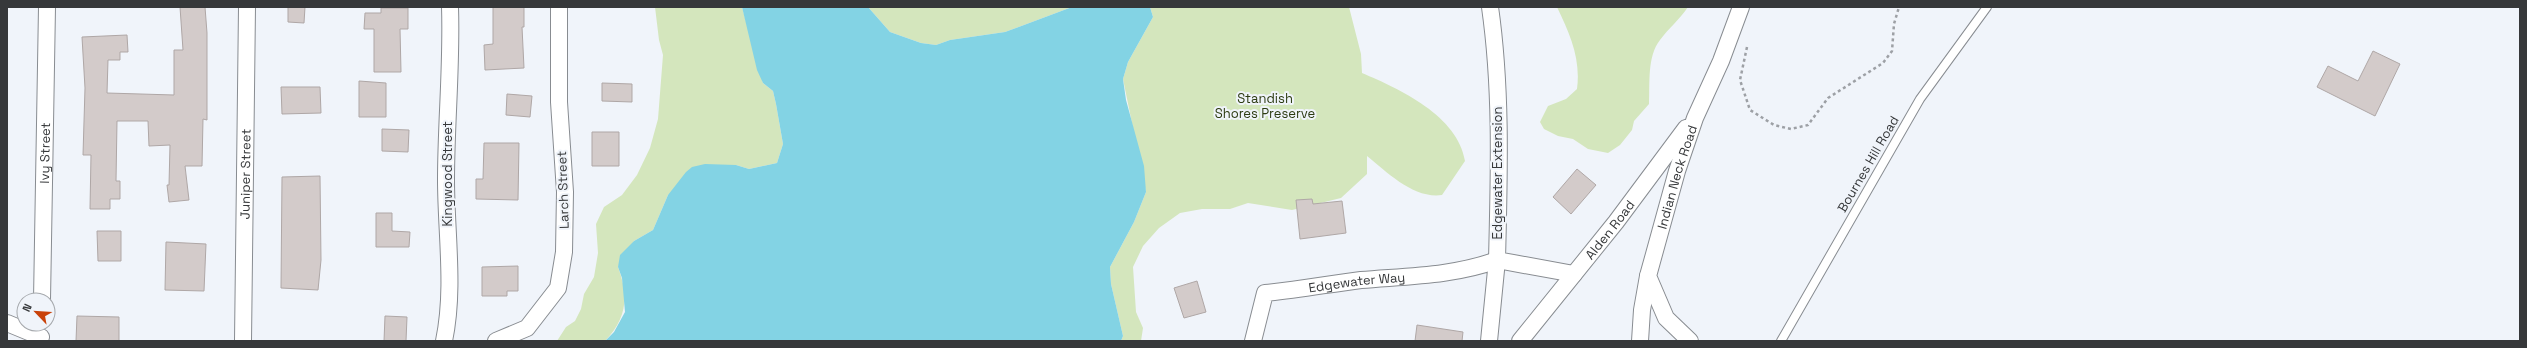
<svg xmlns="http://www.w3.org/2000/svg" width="2527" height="348" font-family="'Space Grotesk',sans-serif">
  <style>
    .green { fill: #d4e6bd }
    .water { fill: #83d3e4 }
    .building { fill: #d3cbca; stroke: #afa7a6 }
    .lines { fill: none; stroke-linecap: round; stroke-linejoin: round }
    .service-casing { stroke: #888c91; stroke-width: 10 }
    .minor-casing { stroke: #888c91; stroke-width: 18 }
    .path { stroke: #9da0a5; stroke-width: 2.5; stroke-dasharray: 3 3; stroke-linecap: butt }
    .service { stroke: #fff; stroke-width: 8 }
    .minor { stroke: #fff; stroke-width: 16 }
    .labels { text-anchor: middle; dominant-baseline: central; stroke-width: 4; stroke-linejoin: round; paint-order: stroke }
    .park-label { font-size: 13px; fill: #2d3c12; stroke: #f0f4fa }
    .street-label { font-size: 13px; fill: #36383a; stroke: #f0f4fa }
  </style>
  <rect width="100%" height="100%" fill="#f0f4fa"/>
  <path class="green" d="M655 7H742L763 83 773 91 776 104 783 144 777 163 749 169 736 165 668 195 653 230 634 241 618 267C629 296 627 318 605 341H557L566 327 575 321 581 309 584 294 594 277 598 253 596 224 604 207 622 195 637 175 650 148 658 119 663 55 659 40Z
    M868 7H1072L1005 32 950 40 936 45 921 43 890 32Z
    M1150 7H1349L1361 54 1362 73C1400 89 1458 116 1465 161L1442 195C1414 199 1388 173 1367 156V174L1341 198 1292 210 1248 203 1230 209H1202L1180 213 1159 228 1143 246 1133 267 1136 312 1143 328 1141 341H1121L1123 336 1111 284 1110 267 1134 222 1146 192 1123 79 1128 62 1153 17Z
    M1557 7H1688C1679 20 1669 28 1660 40 1647 56 1650 84 1649 104L1634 121 1632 130 1620 145 1608 153 1588 149 1573 139 1558 136 1544 129 1540 122 1548 106 1566 99 1577 89C1581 59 1570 34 1557 7Z"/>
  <path class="water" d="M742 7H868L890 32 921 43 936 45 950 40 1005 32 1072 7H1150L1153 17 1128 62 1123 79 1126 100 1144 166 1146 192 1134 222 1110 267 1111 284 1123 336 1121 341H605L614 332 625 312 622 278 618 267 620 255 634 241 653 230 668 195 686 172 692 167 705 164 736 165 749 169 777 163 783 144 776 104 773 91 763 83 757 70Z"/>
  <path class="building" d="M180 7H205L207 33V120L203 119 202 166H185L189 200 169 202 167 185H169L170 145 149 146 148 121H117L116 181H120V199H110V209H90L91 155H83L85 88 82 37 127 35 128 52H120V60H108L107 93 174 95V50H183Z
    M288 7H305L304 23 288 22Z
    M493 7H524V27H522L524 68 485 70 484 45 493 44Z
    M381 8H408V29H400L401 72H374V29H364L365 13H381Z
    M2373 51 2400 64 2375 116 2317 87 2328 66 2358 81Z
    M359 81 386 83V117H359Z
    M602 83 632 84V102L602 101Z
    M281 87H320L321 113 282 114Z
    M507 94 532 96 530 117 506 115Z
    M382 129 409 130 408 152 382 151Z
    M592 132H619V166H592Z
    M484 143H519L518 200 476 199V179H483Z
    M1577 169 1596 185 1571 214 1553 197Z
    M320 176 321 260 318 290 281 288 282 177Z
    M1312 199 1313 204 1342 201 1346 233 1300 239 1296 200Z
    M376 213H392V231L410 232 409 247H376Z
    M97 231H121V261H98Z
    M166 242 206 244 204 291 165 290Z
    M518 266V291H507V296H482V267Z
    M1197 281 1206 312 1184 318 1174 288Z
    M77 316 119 317V341H76Z
    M385 316 407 317 406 341H384Z
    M1417 325 1463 332 1462 341H1415Z"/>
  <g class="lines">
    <defs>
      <path id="service" d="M1781 341 1920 99 1987 7"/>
      <g id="minor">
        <path d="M1490 7C1502 91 1499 176 1497 260L1574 274"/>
        <path id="s1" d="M42 300 47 7"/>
        <path d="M7 323 41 337"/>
        <path id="s2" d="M243 341 247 7"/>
        <path d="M444 341C455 289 446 233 446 180 446 122 452 65 450 7"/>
        <path d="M496 341 527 328 558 288 564 252 565 192 559 102V7"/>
        <path id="s3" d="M1253 341 1265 293C1297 290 1329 284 1361 280 1407 276 1454 276 1497 260L1489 341"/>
        <path id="s4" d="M1520 341 1616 222 1686 128"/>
        <path d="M1640 341 1642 310 1648 276"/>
        <path id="s5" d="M1690 341 1666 318 1648 276 1677 171 1695 118 1721 61 1741 7"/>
      </g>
    </defs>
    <use href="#service" class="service-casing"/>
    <use href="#minor" class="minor-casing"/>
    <path class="path" d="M1747 47 1740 80 1750 110 1774 125 1791 129 1808 125 1828 98 1883 63 1892 51 1894 24 1899 7"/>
    <use href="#service" class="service"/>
    <use href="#minor" class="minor"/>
  </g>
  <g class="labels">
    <g class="park-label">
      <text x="1265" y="98">Standish<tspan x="1265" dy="15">Shores Preserve</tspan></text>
    </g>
    <g class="street-label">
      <text stroke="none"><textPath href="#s1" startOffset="147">Ivy Street</textPath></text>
      <text transform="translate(1868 164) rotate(-60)">Bournes Hill Road</text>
      <text transform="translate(1497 173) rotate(-90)">Edgewater Extension</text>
      <text stroke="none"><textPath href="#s2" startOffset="167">Juniper Street</textPath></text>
      <text transform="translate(447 174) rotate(-90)">Kingwood Street</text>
      <text stroke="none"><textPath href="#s5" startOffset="182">Indian Neck Road</textPath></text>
      <text transform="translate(563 190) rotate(-92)">Larch Street</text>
      <text stroke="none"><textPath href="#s4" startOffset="143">Alden Road</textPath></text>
      <text stroke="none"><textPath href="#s3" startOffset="142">Edgewater Way</textPath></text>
    </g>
  </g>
  <rect width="2527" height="348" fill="none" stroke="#36383a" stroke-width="16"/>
  <g transform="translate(36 312) rotate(295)"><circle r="19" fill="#f0f4fa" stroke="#a6a9ad"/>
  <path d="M0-3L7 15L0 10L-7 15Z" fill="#c9420a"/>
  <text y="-6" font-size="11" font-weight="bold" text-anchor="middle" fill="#36383a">N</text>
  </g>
</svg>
